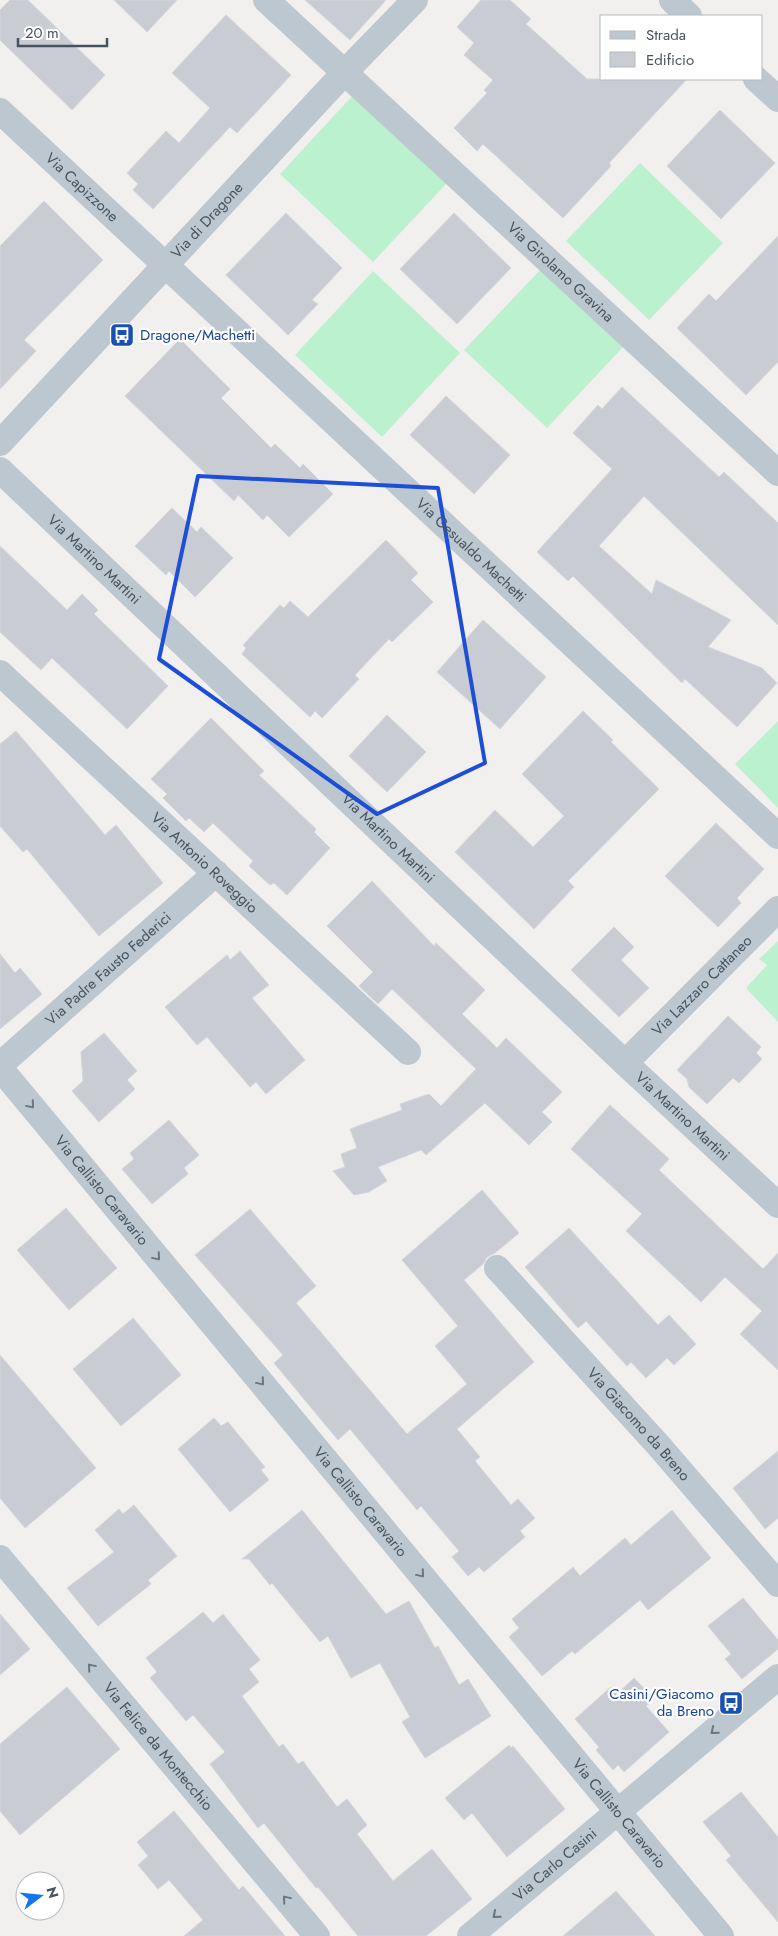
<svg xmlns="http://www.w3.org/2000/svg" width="778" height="1936" font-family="Jost,sans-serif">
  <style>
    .grass { fill: #bcf1cf }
    .building { fill: #c9ccd2; stroke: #d3d6db }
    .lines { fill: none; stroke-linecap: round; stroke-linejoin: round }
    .minor { stroke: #bcc7cf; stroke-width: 26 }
    .oneway { stroke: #697680 }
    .marked { fill: none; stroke: #1d4ed8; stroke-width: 4; stroke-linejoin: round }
    .labels { text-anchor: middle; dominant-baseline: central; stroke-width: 4.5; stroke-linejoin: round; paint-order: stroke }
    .street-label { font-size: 15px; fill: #46535e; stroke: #fff }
    .transit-label { font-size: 15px; fill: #164399; stroke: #fff; text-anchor: start }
  </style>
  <rect width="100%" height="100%" fill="#f2efef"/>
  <path class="grass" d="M354 94 448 182 373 262 280 174Z
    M640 163 723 243 649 320 566 241Z
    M542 268 625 345 547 428 464 350Z
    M373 271 460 353 382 437 295 355Z
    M778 721V808L735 764Z
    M778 941V1022L746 988 767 965 759 959Z"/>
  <path class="building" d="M10 0H28L105 75 72 110 0 40V10Z
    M114 0H177L147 32Z
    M305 0H386L350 40Z
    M481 0H510L531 19 526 24 587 79H687L609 163 611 166 563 218 483 144 477 151 454 128 487 93 484 90 493 80 464 55 474 43 457 27Z
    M226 15 291 75 237 133 230 127 153 209 133 190 138 184 127 173 166 131 179 143 210 108 172 73Z
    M720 110 775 163 721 219 667 166Z
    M44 201 103 260 24 340 36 351 0 389V246Z
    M286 213 342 268 312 300 318 304 288 335 226 275Z
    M454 213 511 268 457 324 400 269Z
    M778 236V362L746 395 677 328 709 294 716 301Z
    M180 339 230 389 221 398 271 448 275 444 300 468 303 464 333 494 289 537 267 515 263 520 238 495 234 501 125 396Z
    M622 387 719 477 724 472 778 523V625L644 496 599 546 652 594 656 580 731 620 708 647 762 668 777 683 737 727 685 679 682 683 573 576 568 581 537 552 612 469 573 433 598 405 602 409Z
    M446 396 510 455 474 494 410 435Z
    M172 508 197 532 201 527 233 558 195 597 169 571 166 575 135 546Z
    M386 540 418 573 411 580 433 602 392 642 389 639 355 675 359 679 322 718 315 711 310 717 242 654 246 648 243 645 280 605 284 608 290 601 308 617Z
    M0 546 67 610 82 594 98 610 94 614 168 686 127 729 52 658 41 670 0 632Z
    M483 620 546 677 500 729 437 672Z
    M583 711 613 740 611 742 659 789 568 881 574 887 534 929 455 852 495 810 533 847 564 816 522 774Z
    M387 715 426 752 387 792 349 756Z
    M211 718 264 771 259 775 316 829 314 832 330 848 287 895 274 883 270 885 249 866 253 861 213 823 204 832 189 818 186 821 163 798 167 794 151 779Z
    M16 731 105 835 116 825 163 883 99 936 27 849 23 852 0 826V744Z
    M716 823 764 869 737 898 741 903 718 927 665 876Z
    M372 881 434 946 436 943 485 990 462 1014 497 1048 506 1038 562 1092 542 1112 552 1122 529 1145 485 1103 426 1155 421 1150 378 1167 387 1181 369 1192 354 1195 333 1171 345 1167 341 1154 357 1148 350 1129 402 1110 400 1104 429 1094 441 1106 476 1069 392 989 378 1004 359 986 373 972 327 926Z
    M614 927 634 947 621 960 649 988 619 1017 571 970Z
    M240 951 269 985 252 998 305 1060 266 1094 256 1082 250 1087 207 1037 197 1045 165 1007 227 955 230 960Z
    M0 954 15 973 20 968 42 994 0 1029Z
    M728 1016 761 1047 756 1053 762 1059 739 1083 733 1078 707 1104 689 1087 687 1079 677 1070Z
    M104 1033 137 1071 127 1080 135 1089 99 1122 72 1091 83 1081 81 1052Z
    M610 1105 669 1159 659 1170 763 1269 778 1253V1370L740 1334 762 1311 725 1277 701 1302 626 1231 642 1214 571 1149Z
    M169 1120 199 1155 184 1168 188 1174 152 1204 122 1169 134 1159 130 1153Z
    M482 1190 519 1233 495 1253 487 1257 483 1264 464 1280 534 1362 457 1429 480 1457 475 1461 511 1505 518 1499 535 1518 520 1531 525 1537 484 1572 479 1567 468 1576 452 1557 459 1551 421 1506 417 1510 350 1429 338 1440 274 1363 283 1355 195 1255 250 1209 316 1286 296 1303 407 1434 467 1384 435 1346 458 1326 402 1260Z
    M66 1208 117 1268 69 1310 17 1250Z
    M569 1228 658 1325 669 1315 696 1344 674 1365 667 1358 646 1378 631 1362 627 1366 586 1321 578 1328 525 1267Z
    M133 1318 181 1375 121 1426 73 1369Z
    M0 1355 96 1468 25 1528 0 1498Z
    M214 1418 221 1426 228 1422 265 1467 261 1470 269 1480 230 1512 178 1449Z
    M778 1451V1518L765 1529 733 1488Z
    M134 1505 177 1556 148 1580 151 1584 98 1626 67 1588 114 1552 95 1530 119 1509 123 1514Z
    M302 1510 386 1614 409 1601 435 1648 438 1646 459 1685 468 1679 491 1716 425 1758 402 1722 410 1717 380 1663 351 1678 328 1636 320 1642 272 1583 270 1585 249 1559H242Z
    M672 1510 711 1558 648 1610 640 1600 575 1654 572 1651 542 1676 509 1637 519 1628 512 1619 573 1567 580 1576 625 1538 631 1545Z
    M743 1598 778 1640V1649L742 1679 725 1659 731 1654 708 1626Z
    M203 1612 213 1623 223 1614 260 1660 249 1669 259 1682 242 1696 279 1747 283 1744 298 1764 303 1761 337 1807 347 1799 367 1825 357 1834 393 1881 432 1849 472 1899 426 1936H358L318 1887 316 1888 264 1823 258 1828 210 1764 225 1752 193 1715 186 1721 150 1678 157 1672 146 1658Z
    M0 1614 30 1649 0 1675Z
    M634 1678 654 1699 646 1706 669 1732 624 1772 618 1765 613 1770 596 1750 599 1747 575 1719 611 1687 617 1694Z
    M67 1687 120 1749 20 1835 0 1811V1744Z
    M509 1745 511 1748 513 1746 565 1809 507 1857 472 1813 464 1820 445 1798Z
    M741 1792 778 1837V1922L726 1860 731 1856 703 1822Z
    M174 1811 239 1890 243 1886 285 1936H184L203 1920 169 1880 158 1889 138 1865 148 1856 137 1842Z
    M616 1891 655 1936H563Z"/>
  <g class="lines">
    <g class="minor">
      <path id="s1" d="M266 0 778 473"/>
      <path d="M672 0 689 16"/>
      <path d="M756 79 778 99"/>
      <path id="s2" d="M0 111 778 836"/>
      <path id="s3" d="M0 443 344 73 415 0"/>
      <path id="s4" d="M0 470 625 1063 778 1205"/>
      <path id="s5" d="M0 673 408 1052"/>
      <path id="s6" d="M625 1063 778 909"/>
      <path id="s7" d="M0 1065 216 873"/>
      <path id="s8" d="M0 1068 721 1936"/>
      <path id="s9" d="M497 1268 659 1446 778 1584"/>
      <path id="s10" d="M0 1558 317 1936"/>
      <path id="s11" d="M470 1936 778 1677"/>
    </g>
  </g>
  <defs><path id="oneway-chevron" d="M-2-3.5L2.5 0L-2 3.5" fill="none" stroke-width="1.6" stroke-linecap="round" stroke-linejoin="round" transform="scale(1.25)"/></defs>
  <g class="oneway">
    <use href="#oneway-chevron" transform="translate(31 1105) rotate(50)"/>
    <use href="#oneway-chevron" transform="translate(157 1257) rotate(50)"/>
    <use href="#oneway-chevron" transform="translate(261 1382) rotate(50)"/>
    <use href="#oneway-chevron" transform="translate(421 1574) rotate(50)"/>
    <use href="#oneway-chevron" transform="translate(91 1667) rotate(-130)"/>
    <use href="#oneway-chevron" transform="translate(714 1731) rotate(140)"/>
    <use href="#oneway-chevron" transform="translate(286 1899) rotate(-130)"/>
    <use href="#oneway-chevron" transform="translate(496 1915) rotate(140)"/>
  </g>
  <path class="marked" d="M198 476 438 488 485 763 377 814 159 659Z"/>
  <defs>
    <symbol id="bus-square" viewBox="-11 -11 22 22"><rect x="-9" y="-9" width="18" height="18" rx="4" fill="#1a4fb4" stroke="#fff"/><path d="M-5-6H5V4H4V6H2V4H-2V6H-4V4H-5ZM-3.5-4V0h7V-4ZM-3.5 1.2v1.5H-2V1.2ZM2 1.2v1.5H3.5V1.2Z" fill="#fff"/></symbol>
  </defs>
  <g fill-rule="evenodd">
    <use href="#bus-square" x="108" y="321" width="28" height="28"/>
    <use href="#bus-square" x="717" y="1689" width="28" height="28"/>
  </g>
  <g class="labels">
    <g class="street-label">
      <text stroke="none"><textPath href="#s2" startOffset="112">Via Capizzone</textPath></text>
      <text stroke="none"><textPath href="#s3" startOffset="304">Via di Dragone</textPath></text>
      <text stroke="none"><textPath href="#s1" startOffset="401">Via Girolamo Gravina</textPath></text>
      <text stroke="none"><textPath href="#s2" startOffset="644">Via Gesualdo Machetti</textPath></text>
      <text stroke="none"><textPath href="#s4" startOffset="130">Via Martino Martini</textPath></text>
      <text stroke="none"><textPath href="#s4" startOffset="535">Via Martino Martini</textPath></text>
      <text stroke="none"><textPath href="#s5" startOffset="279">Via Antonio Roveggio</textPath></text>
      <text stroke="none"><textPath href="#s7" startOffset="145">Via Padre Fausto Federici</textPath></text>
      <text stroke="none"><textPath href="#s6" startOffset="109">Via Lazzaro Cattaneo</textPath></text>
      <text stroke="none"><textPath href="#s4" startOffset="940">Via Martino Martini</textPath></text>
      <text stroke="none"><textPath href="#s8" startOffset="159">Via Callisto Caravario</textPath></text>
      <text stroke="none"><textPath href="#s9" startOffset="211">Via Giacomo da Breno</textPath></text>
      <text stroke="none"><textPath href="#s8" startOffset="564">Via Callisto Caravario</textPath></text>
      <text stroke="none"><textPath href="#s10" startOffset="246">Via Felice da Montecchio</textPath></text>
      <text stroke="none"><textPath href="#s8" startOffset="969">Via Callisto Caravario</textPath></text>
      <text stroke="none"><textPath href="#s11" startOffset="111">Via Carlo Casini</textPath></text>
    </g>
    <g class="transit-label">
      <text x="140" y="335">Dragone/Machetti</text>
      <text x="714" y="1694" text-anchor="end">Casini/Giacomo<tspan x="714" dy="17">da Breno</tspan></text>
    </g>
  </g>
  <rect x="600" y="15" width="162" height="65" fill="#ffffff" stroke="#b5babf"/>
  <rect x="610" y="31" width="25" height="8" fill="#bcc7cf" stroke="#b5babf"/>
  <text x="646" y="40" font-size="15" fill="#46535e">Strada</text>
  <rect x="610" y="52" width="25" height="15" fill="#c9ccd2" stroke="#b5babf"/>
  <text x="646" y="65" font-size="15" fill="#46535e">Edificio</text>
  <g transform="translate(40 1896) rotate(74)"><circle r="24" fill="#ffffff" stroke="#b5babf"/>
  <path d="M0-4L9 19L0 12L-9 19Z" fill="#1177eb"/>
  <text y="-8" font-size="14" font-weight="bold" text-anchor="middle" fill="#46535e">N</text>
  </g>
  <path d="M18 38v8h89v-8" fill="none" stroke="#46535e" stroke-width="2.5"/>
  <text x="25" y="38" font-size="15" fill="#46535e" stroke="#ffffff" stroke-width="4" paint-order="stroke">20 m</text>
</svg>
